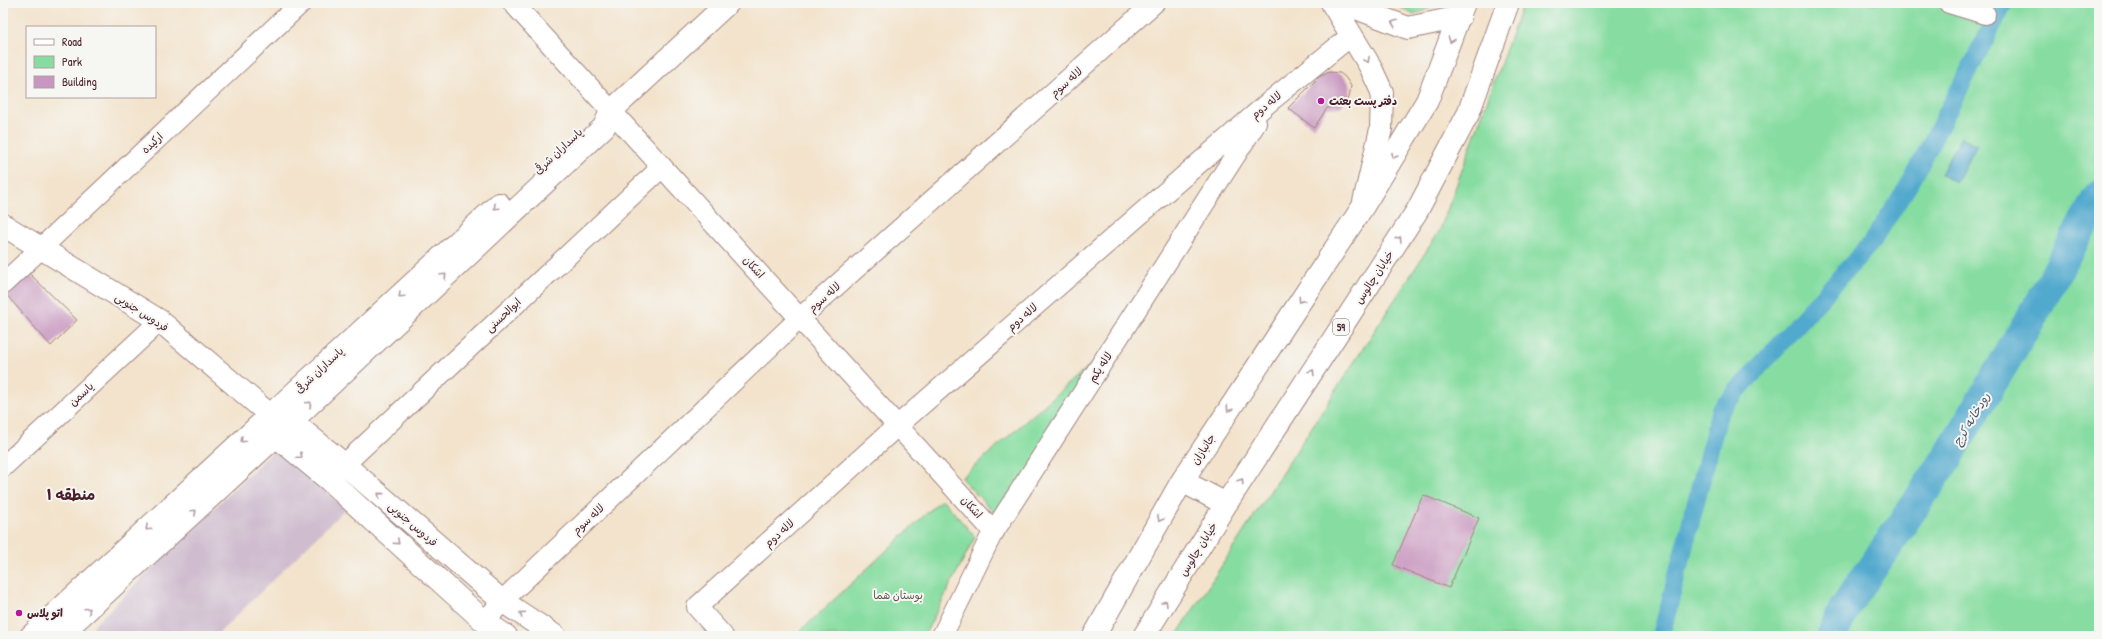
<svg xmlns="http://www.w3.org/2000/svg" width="2102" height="639" font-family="'Patrick Hand','Playpen Sans Arabic',sans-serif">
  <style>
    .industrial { fill: #cfbdcf }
    .green { fill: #87dda1; stroke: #687e66 }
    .water { fill: #51a9ce; stroke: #4e647c }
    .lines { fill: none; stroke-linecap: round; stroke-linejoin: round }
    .canal { stroke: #51a9ce; stroke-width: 18 }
    .river { stroke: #51a9ce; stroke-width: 31 }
    .building { fill: #c896c0 }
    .street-casing { stroke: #9e817c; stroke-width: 22 }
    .secondary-casing { stroke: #9e817c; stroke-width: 24 }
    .highway-casing { stroke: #9e817c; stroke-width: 24 }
    .street { stroke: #fff; stroke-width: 20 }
    .secondary { stroke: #fff; stroke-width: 22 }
    .highway { stroke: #fff; stroke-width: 22 }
    .oneway { stroke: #ae9aa0 }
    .poi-dot { fill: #b5179e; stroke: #f6f6f2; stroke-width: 1.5 }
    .labels { text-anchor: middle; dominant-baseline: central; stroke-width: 4; stroke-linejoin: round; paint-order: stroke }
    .shield { fill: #f6f6f2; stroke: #7e6067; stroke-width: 1 }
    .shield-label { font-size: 10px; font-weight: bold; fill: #4a1f2b }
    .street-label { font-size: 11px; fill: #4a1f2b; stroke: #f6f6f2 }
    .poi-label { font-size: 11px; font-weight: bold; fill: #4a1f2b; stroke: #f6f6f2; text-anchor: start }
    .park-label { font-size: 11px; fill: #5c584e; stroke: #f6f6f2 }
    .water-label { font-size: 12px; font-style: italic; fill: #4d566c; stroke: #f6f6f2 }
    .district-label { font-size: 15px; font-weight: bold; fill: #4a1f2b; stroke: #f6f6f2 }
  </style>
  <rect width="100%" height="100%" fill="#f6f6f2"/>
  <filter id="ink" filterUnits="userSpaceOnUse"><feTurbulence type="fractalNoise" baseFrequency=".025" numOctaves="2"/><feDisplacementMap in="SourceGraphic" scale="8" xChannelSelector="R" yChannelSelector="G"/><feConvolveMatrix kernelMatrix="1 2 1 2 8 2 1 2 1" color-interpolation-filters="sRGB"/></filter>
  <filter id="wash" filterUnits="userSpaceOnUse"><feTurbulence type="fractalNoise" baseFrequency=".012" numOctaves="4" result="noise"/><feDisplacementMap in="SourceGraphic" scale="16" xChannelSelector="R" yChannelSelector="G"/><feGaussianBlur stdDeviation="0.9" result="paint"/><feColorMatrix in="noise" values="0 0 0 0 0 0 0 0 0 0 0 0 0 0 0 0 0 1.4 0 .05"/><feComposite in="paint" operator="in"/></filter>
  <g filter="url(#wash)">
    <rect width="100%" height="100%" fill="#f3e3cc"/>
    <path class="industrial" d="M277 447 345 509 216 636H103L93 626Z"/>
    <path class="green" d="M1393 3H1433L1431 8 1414 15Z
      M1523 3H2099V636H1176L1440 230Z
      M1113 345 999 518 961 478Z
      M942 499 975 537 924 636H795Z"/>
    <path class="water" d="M1961 137 1977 145 1957 182 1941 174Z"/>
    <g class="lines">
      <path class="canal" d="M1661 636 1720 410 1871 243 1912 180 2004 3"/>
      <path class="river" d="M1832 636 1844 609 1945 461 2037 308 2099 195"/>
    </g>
    <g id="blocks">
      <path class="building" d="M1329 72 1340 73 1345 77 1351 86 1349 98 1340 107 1327 108 1314 128 1288 108 1319 77Z
        M28 272 77 320 51 346 4 292Z
        M1423 495 1479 518 1449 588 1393 565Z"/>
    </g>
  </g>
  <g filter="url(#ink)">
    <use href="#blocks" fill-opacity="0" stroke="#9e817c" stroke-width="1"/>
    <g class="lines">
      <defs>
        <path id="street" d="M513 3 994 532
          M1949 3 1985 14
          M3 284 301 3
          M3 467 160 321
          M332 476 662 167
          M485 622 502 601 800 318 1154 3
          M723 636 697 607 897 426 1268 103 1352 35
          M942 636 991 536 1256 123"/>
        <path id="secondary" d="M1332 3 1370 66 1382 92 1381 129 1364 202
          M1343 3 1408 28 1460 17
          M3 225 160 321 270 415 291 421 344 464 502 601 555 636
          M272 422 276 436 329 480 485 622 506 636
          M31 636 499 204
          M59 636 276 436 604 127 611 111 728 3"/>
        <path id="highway" d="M1182 481 1226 504
          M1094 636 1182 481 1362 208 1427 101 1464 3
          M1144 636 1226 504 1417 211 1468 114 1508 3"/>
      </defs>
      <use href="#street" class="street-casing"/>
      <use href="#secondary" class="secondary-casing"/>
      <use href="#highway" class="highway-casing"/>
      <use href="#street" class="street"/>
      <use href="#secondary" class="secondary"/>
      <use href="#highway" class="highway"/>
    </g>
    <defs><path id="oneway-chevron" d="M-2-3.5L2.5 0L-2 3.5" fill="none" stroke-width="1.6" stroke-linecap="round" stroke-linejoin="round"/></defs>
    <g class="oneway">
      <use href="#oneway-chevron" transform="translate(1394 23) rotate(-161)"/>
      <use href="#oneway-chevron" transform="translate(1451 40) rotate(111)"/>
      <use href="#oneway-chevron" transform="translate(1367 60) rotate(60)"/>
      <use href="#oneway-chevron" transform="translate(1394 156) rotate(121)"/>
      <use href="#oneway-chevron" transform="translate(496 207) rotate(137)"/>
      <use href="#oneway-chevron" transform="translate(1399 239) rotate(-57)"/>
      <use href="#oneway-chevron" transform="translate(444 276) rotate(-43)"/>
      <use href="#oneway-chevron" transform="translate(401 295) rotate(137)"/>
      <use href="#oneway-chevron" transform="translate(1301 300) rotate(124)"/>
      <use href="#oneway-chevron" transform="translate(1312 372) rotate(-57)"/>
      <use href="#oneway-chevron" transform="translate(309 404) rotate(-43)"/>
      <use href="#oneway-chevron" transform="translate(1229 409) rotate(124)"/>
      <use href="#oneway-chevron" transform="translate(243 440) rotate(137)"/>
      <use href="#oneway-chevron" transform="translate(300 456) rotate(40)"/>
      <use href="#oneway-chevron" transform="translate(1241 481) rotate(-57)"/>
      <use href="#oneway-chevron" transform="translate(380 495) rotate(-139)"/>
      <use href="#oneway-chevron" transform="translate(194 512) rotate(-43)"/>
      <use href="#oneway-chevron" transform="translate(1160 519) rotate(120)"/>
      <use href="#oneway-chevron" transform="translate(148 528) rotate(137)"/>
      <use href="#oneway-chevron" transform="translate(397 542) rotate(42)"/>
      <use href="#oneway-chevron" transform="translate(1165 603) rotate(-59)"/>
      <use href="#oneway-chevron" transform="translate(88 610) rotate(-43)"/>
      <use href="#oneway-chevron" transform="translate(522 614) rotate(-146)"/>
    </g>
  </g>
  <g class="poi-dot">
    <circle cx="1321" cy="101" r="4"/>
    <circle cx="19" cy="613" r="4"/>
  </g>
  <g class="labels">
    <rect class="shield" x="1333" y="319" width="16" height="16" rx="3"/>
    <g class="shield-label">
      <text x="1341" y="327">59</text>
    </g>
    <g class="street-label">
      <text transform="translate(1066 82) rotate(-42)">لاله سوم</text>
      <text transform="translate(1266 105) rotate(-40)">لاله دوم</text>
      <text transform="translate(152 143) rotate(-43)">ارکیده</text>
      <text transform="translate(558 151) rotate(-43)">پاسداران شرقی</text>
      <text transform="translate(754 267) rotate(48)">اشکان</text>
      <text transform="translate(1374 277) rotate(-57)">خیابان چالوس</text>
      <text transform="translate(824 297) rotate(-42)">لاله سوم</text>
      <text transform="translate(142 312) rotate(33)">فردوس جنوبی</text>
      <text transform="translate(503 315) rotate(-43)">ابوالحسنی</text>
      <text transform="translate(1022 317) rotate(-41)">لاله دوم</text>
      <text transform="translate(1100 367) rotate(-57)">لاله یکم</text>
      <text transform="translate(319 370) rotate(-43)">پاسداران شرقی</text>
      <text transform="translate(81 394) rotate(-43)">یاسمن</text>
      <text transform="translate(1203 449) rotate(-57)">جانبازان</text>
      <text transform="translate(972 507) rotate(48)">اشکان</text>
      <text transform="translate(588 519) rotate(-43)">لاله سوم</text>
      <text transform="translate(413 524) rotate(41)">فردوس جنوبی</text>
      <text transform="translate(779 533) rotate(-42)">لاله دوم</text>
      <text transform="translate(1198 549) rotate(-58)">خیابان چالوس</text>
    </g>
    <g class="poi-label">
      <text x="1329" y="101">دفتر پست بعثت</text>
      <text x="27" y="613">اتو پلاس</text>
    </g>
    <g class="park-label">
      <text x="898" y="595">بوستان هما</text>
    </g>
    <g class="water-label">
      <text transform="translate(1971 419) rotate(-59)">رودخانه کرج</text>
    </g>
    <g class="district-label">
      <text x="71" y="494">منطقه ۱</text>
    </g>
  </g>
  <rect width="2102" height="639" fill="none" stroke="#f6f6f2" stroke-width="16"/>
  <rect x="26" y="26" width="130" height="72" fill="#f6f6f2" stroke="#b1a0a2"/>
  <rect x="34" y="39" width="20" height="6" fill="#ffffff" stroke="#b1a0a2"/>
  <text x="62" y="46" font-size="12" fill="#4a1f2b">Road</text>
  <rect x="34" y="56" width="20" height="12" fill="#87dda1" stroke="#b1a0a2"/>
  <text x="62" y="66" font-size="12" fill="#4a1f2b">Park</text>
  <rect x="34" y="76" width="20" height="12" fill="#c896c0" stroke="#b1a0a2"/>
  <text x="62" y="86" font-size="12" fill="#4a1f2b">Building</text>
</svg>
